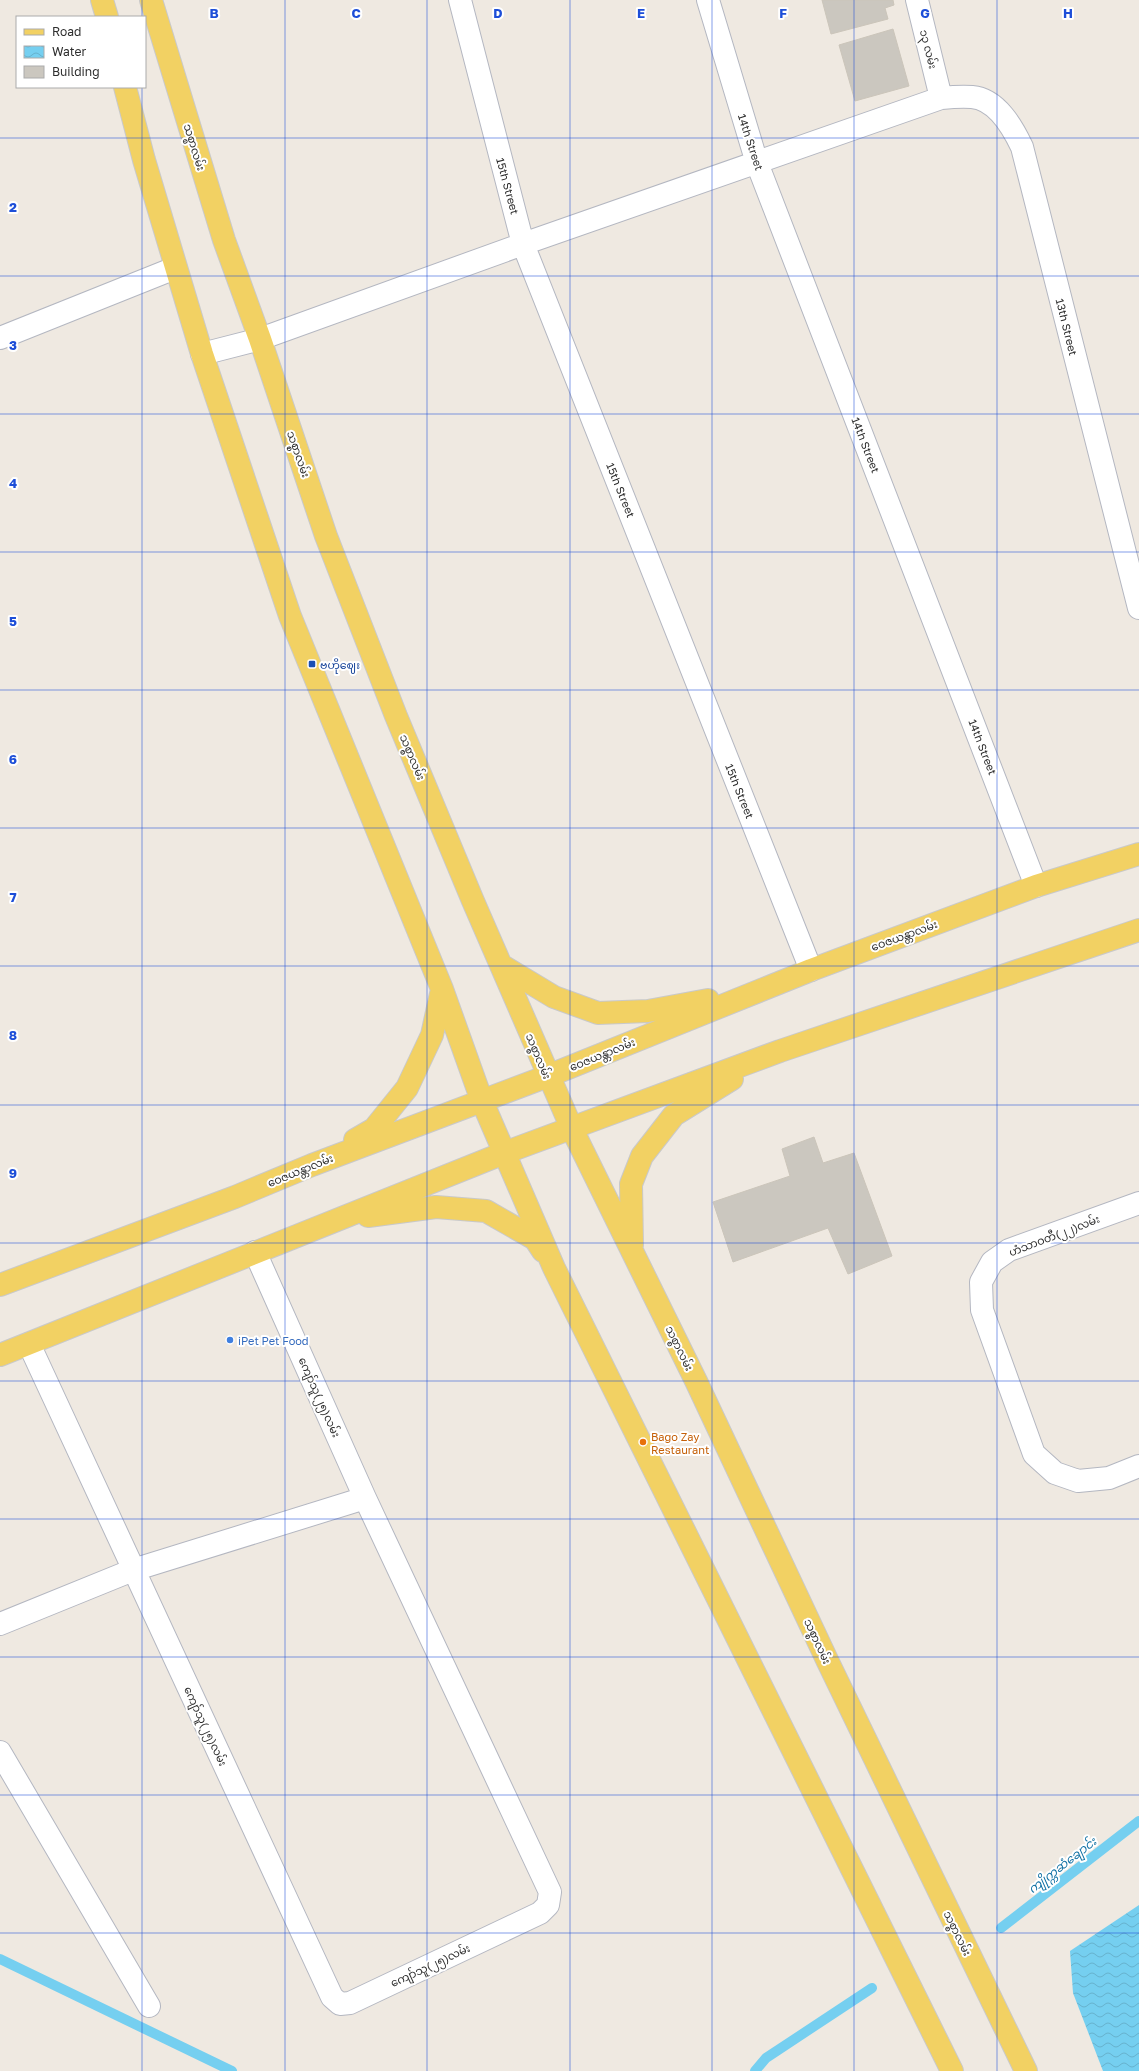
<svg xmlns="http://www.w3.org/2000/svg" width="1139" height="2071" font-family="'Golos Text','Noto Sans Myanmar',sans-serif">
  <style>
    .water { fill: url(#water-waves) }
    .lines { fill: none; stroke-linecap: round; stroke-linejoin: round }
    .stream { stroke: #75cff0; stroke-width: 10 }
    .building { fill: #cbc7bf; stroke: #cbc5ba }
    .minor-casing { stroke: #b4b7c1; stroke-width: 24 }
    .major-casing { stroke: #c9c9c9; stroke-width: 24 }
    .minor { stroke: #fff; stroke-width: 22 }
    .major { stroke: #f2d163; stroke-width: 22 }
    .grid { fill: none; stroke: #1d4ed8; stroke-width: 1; stroke-opacity: 0.55 }
    .transit-dot { fill: #1a4fb4; stroke: #fff; stroke-width: 1.5 }
    .shop-dot { fill: #3f7fe0; stroke: #fff; stroke-width: 1.5 }
    .food-dot { fill: #e8710a; stroke: #fff; stroke-width: 1.5 }
    .labels { text-anchor: middle; dominant-baseline: central; stroke-width: 4; stroke-linejoin: round; paint-order: stroke }
    .street-label { font-size: 11px; fill: #2e2e2e; stroke: #fff }
    .transit-label { font-size: 11px; fill: #164399; stroke: #fff; text-anchor: start }
    .shop-label { font-size: 11px; fill: #366cbe; stroke: #fff; text-anchor: start }
    .food-label { font-size: 11px; fill: #c56008; stroke: #fff; text-anchor: start }
    .water-label { font-size: 12px; font-style: italic; fill: #0d6fa3; stroke: #fff }
    .grid-label { font-size: 13px; text-anchor: middle; font-weight: bold; fill: #1d4ed8; stroke: #fff; stroke-width: 4; stroke-linejoin: round; paint-order: stroke }
  </style>
  <defs>
    <pattern id="water-waves" width="16" height="10" patternUnits="userSpaceOnUse"><rect width="16" height="10" fill="#75cff0"/><path d="M0 5q4-4 8 0t8 0" fill="none" stroke="#66b2ce"/></pattern>
  </defs>
  <rect width="100%" height="100%" fill="#efe9e1"/>
  <path class="water" d="M1139 1905V2071H1103L1073 1993 1070 1951Z"/>
  <g class="lines">
    <path class="stream" d="M1001 1928 1139 1821
      M0 1959 232 2071
      M755 2071 766 2058 872 1988"/>
  </g>
  <path class="building" d="M822 0H893L894 5 885 8 888 19 831 34Z
    M893 29 909 86 855 101 839 45Z
    M814 1137 823 1163 854 1153 892 1256 848 1274 828 1228 733 1262 713 1202 790 1176 782 1149Z"/>
  <g class="lines">
    <defs>
      <path id="minor" d="M460 0 523 244 811 970
        M708 0 757 163 1036 886
        M917 0 941 98
        M0 338 175 268
        M202 354 260 339 523 244 941 98C951 97 962 96 972 97 997 99 1013 128 1022 147L1139 608
        M1139 1203 1009 1250 992 1262 981 1282 982 1310 1034 1454 1055 1473 1078 1481 1109 1478 1139 1466
        M29 1344 332 1997 340 2004 350 2003 540 1913 548 1905 550 1892 365 1498 255 1252
        M0 1624 133 1570 365 1498
        M0 1752 149 2006"/>
      <path id="major" d="M102 0 107 17
        M151 0 224 240 260 339 326 536 396 716 473 901 572 1129 696 1381 828 1662 1026 2071
        M125 87 144 160 202 354 290 616 442 989 482 1101 554 1268 952 2071
        M501 965 554 997 598 1013 648 1011 708 1000
        M355 1140 374 1129 407 1088 432 1035 442 989
        M368 1216 436 1207 486 1211 535 1239 543 1251
        M632 1245 631 1184 642 1156 674 1115 732 1079
        M0 1285 235 1197 312 1165 548 1076 811 970 1036 886 1139 854
        M0 1355 504 1153 780 1051 1139 930"/>
    </defs>
    <use href="#minor" class="minor-casing"/>
    <use href="#major" class="major-casing"/>
    <use href="#minor" class="minor"/>
    <use href="#major" class="major"/>
  </g>
  <path class="grid" d="M142 0V17M285 0V2071M427 0V2071M570 0V2071M712 0V2071M854 0V2071M997 0V2071M142 87V2071M0 138H1139M0 276H1139M0 414H1139M0 552H1139M0 690H1139M0 828H1139M0 966H1139M0 1105H1139M0 1243H1139M0 1381H1139M0 1519H1139M0 1657H1139M0 1795H1139M0 1933H1139"/>
  <rect class="transit-dot" x="308" y="660" width="8" height="8" rx="2"/>
  <circle class="shop-dot" cx="230" cy="1340" r="4"/>
  <circle class="food-dot" cx="643" cy="1442" r="4"/>
  <g class="labels">
    <g class="street-label">
      <text transform="translate(929 49) rotate(76)">၁၃ လမ်း</text>
      <text transform="translate(751 142) rotate(72)">14th Street</text>
      <text transform="translate(195 147) rotate(73)">သစ္စာလမ်း</text>
      <text transform="translate(508 186) rotate(75)">15th Street</text>
      <text transform="translate(1067 327) rotate(76)">13th Street</text>
      <text transform="translate(866 445) rotate(69)">14th Street</text>
      <text transform="translate(299 454) rotate(71)">သစ္စာလမ်း</text>
      <text transform="translate(621 490) rotate(68)">15th Street</text>
      <text transform="translate(983 747) rotate(69)">14th Street</text>
      <text transform="translate(413 757) rotate(67)">သစ္စာလမ်း</text>
      <text transform="translate(740 791) rotate(68)">15th Street</text>
      <text transform="translate(904 935) rotate(-20)">ဝေဇယန္တာလမ်း</text>
      <text transform="translate(602 1054) rotate(-22)">ဝေဇယန္တာလမ်း</text>
      <text transform="translate(539 1056) rotate(67)">သစ္စာလမ်း</text>
      <text transform="translate(300 1170) rotate(-22)">ဝေဇယန္တာလမ်း</text>
      <text transform="translate(1054 1235) rotate(-21)">ဟံသာဝတီ(၂၂)လမ်း</text>
      <text transform="translate(680 1348) rotate(64)">သစ္စာလမ်း</text>
      <text transform="translate(320 1397) rotate(66)">ကျော်သူ(၂၅)လမ်း</text>
      <text transform="translate(818 1641) rotate(65)">သစ္စာလမ်း</text>
      <text transform="translate(206 1726) rotate(65)">ကျော်သူ(၂၅)လမ်း</text>
      <text transform="translate(958 1933) rotate(64)">သစ္စာလမ်း</text>
      <text transform="translate(430 1965) rotate(-25)">ကျော်သူ(၂၅)လမ်း</text>
    </g>
    <g class="transit-label">
      <text x="320" y="664">ဗဟိုဈေး</text>
    </g>
    <g class="shop-label">
      <text x="238" y="1340">iPet Pet Food</text>
    </g>
    <g class="food-label">
      <text x="651" y="1436">Bago Zay<tspan x="651" dy="13">Restaurant</tspan></text>
    </g>
    <g class="water-label">
      <text transform="translate(1062 1865) rotate(-38)">ကျိုက္ကဆံချောင်း</text>
    </g>
  </g>
  <g class="grid-label">
    <text x="214" y="18">B</text>
    <text x="356" y="18">C</text>
    <text x="498" y="18">D</text>
    <text x="641" y="18">E</text>
    <text x="783" y="18">F</text>
    <text x="925" y="18">G</text>
    <text x="1068" y="18">H</text>
    <text x="13" y="212">2</text>
    <text x="13" y="350">3</text>
    <text x="13" y="488">4</text>
    <text x="13" y="626">5</text>
    <text x="13" y="764">6</text>
    <text x="13" y="902">7</text>
    <text x="13" y="1040">8</text>
    <text x="13" y="1178">9</text>
  </g>
  <rect x="16" y="16" width="130" height="72" fill="#ffffff" stroke="#ababab"/>
  <rect x="24" y="29" width="20" height="6" fill="#f2d163" stroke="#ababab"/>
  <text x="52" y="36" font-size="12" fill="#2e2e2e">Road</text>
  <rect x="24" y="46" width="20" height="12" fill="url(#water-waves)" stroke="#ababab"/>
  <text x="52" y="56" font-size="12" fill="#2e2e2e">Water</text>
  <rect x="24" y="66" width="20" height="12" fill="#cbc7bf" stroke="#ababab"/>
  <text x="52" y="76" font-size="12" fill="#2e2e2e">Building</text>
</svg>
